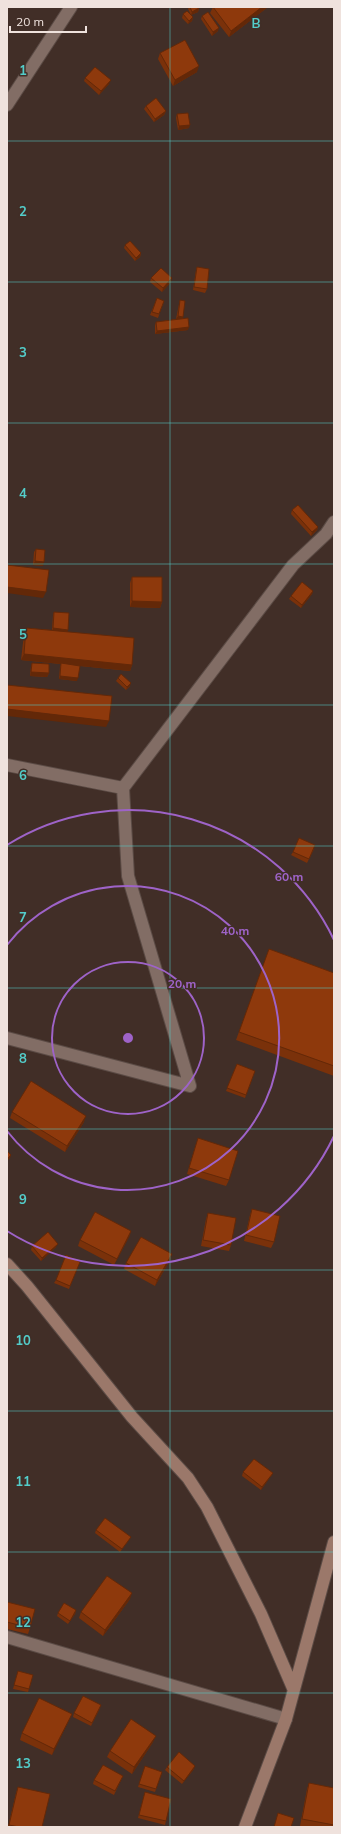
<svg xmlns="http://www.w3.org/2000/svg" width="341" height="1834" font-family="Mulish,sans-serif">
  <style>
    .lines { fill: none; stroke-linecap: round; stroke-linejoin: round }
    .street-casing { stroke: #5b4b45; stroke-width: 14 }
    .secondary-casing { stroke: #5b4b45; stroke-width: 14 }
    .street { stroke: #826d65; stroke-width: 12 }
    .secondary { stroke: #9b786a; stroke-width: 12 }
    .wall { fill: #7a310a }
    .shaded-wall { fill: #632808 }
    .building { fill: #8e390c; stroke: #632808 }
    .grid { fill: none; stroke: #53cdca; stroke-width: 1; stroke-opacity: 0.55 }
    .ring { fill: none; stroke: #9e63c8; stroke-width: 2 }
    .grid-label { font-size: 13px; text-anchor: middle; font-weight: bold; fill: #53cdca; stroke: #412e27; stroke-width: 3; stroke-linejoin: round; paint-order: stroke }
    .centre { fill: #9e63c8; stroke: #412e27; stroke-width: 2 }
    .ring-label { font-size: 12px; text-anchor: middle; font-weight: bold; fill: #9e63c8; stroke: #412e27; stroke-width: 3; stroke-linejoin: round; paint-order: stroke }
  </style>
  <rect width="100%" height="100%" fill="#412e27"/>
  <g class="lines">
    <defs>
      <path id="street" d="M7 105 71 7
        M7 765 123 788 128 876 190 1086 7 1038
        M123 788 293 565 326 534 334 522
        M7 1637 286 1719"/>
      <path id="secondary" d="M7 1264 27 1286 132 1417 188 1478 207 1507 261 1614 293 1688
        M245 1827 286 1719 334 1542"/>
    </defs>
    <use href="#street" class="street-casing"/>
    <use href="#secondary" class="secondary-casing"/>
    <use href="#street" class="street"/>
    <use href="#secondary" class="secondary"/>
  </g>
  <path class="wall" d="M189 7H199V8L198 12 191 15 188 9Z
    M213 7H268L229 37 210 13Z
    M183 14 193 17 192 21 188 24 182 18Z
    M202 16 218 31 212 36 201 19Z
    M160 53 197 72 173 86 158 59Z
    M85 78 109 84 99 95 84 81Z
    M146 106 166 111 164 115 154 122 144 109Z
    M177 114 189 128 178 130 176 118Z
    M125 245 141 253 140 257 135 261 124 248Z
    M197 267 207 289 205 293 193 290 196 270Z
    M151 278 171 282 162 292 150 282Z
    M157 298 164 301 158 318 150 315Z
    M180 300 183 319 188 330 155 334V325L156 322 178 319H176L179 304Z
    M292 510 318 527 317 530 311 536 291 514Z
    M36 549 43 566 33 565 34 552Z
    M132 577 162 602 160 608 130 607V583Z
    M313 591 312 594 301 608 289 599 291 596Z
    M54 612 67 632 132 665 130 671 70 665 77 681 59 679 60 667 61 664 21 660 24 634 26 628 52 630 53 615Z
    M32 663 49 673 47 677 30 676 31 666Z
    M118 678 130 686 126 690 116 681Z
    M314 849 307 863 291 855 293 852Z
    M269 949 334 973V1076L236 1040Z
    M237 1064 255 1071 245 1098 226 1091Z
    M12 1112 84 1122 65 1152 10 1118Z
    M196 1144 229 1180 226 1186 187 1174Z
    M252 1209 274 1242 271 1248 244 1241 250 1215Z
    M208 1213 231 1245 229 1251 201 1246 206 1219Z
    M131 1231 129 1237 114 1265 78 1246 80 1240Z
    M32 1246 56 1247 41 1261 31 1250Z
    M170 1260 155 1286 124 1269 126 1263Z
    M80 1262 69 1289 54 1283 56 1280Z
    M243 1472 273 1473 271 1476 261 1490 242 1476Z
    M96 1530 129 1540 120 1552 95 1533Z
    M130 1599 103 1636 79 1618 81 1612Z
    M7 1602 30 1628 28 1634 7 1629Z
    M76 1610 75 1614 68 1624 57 1616 58 1613Z
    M18 1671 29 1689 28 1692 13 1689Z
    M100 1708 91 1726 73 1717 74 1713Z
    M69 1720 52 1755 20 1740 22 1733Z
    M153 1742 132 1774 107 1757 110 1751Z
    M145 1766 162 1772 155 1792 138 1787Z
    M167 1767 194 1769 182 1784 165 1770Z
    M123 1776 114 1795 93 1784 94 1780Z
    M309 1783 334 1788V1827H308L300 1826 307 1789Z
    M18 1787 42 1827H8L16 1793Z
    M145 1792 166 1821 165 1825 138 1818Z"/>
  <path class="shaded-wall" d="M262 7H268L229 37 231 31Z
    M199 8 198 12 191 15 192 12Z
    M193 17 192 21 188 24 189 21Z
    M219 28 218 31 212 36 213 32Z
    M199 66 197 72 173 86 175 80Z
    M111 80 109 84 99 95 101 91Z
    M166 111 164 115 154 122 155 119Z
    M190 125 189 128 178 130 179 126Z
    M141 253 140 257 135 261 136 258Z
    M172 278 171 282 162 292 163 288Z
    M178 316 183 317 182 320 176 319Z
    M189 327 188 330 155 334 157 331Z
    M318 527 317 530 311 536 312 532Z
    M35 561 44 562 43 566 33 565Z
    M7 587 46 592 43 598 7 593Z
    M313 591 312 594 301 608 302 605Z
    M132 601 162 602 160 608 130 607Z
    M53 628 68 630 67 633 52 632Z
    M24 654 132 665 130 671 21 660Z
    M31 672 49 673 47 677 30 676Z
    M60 676 78 678 77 681 59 679Z
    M131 683 130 686 126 690 127 687Z
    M7 709 109 721 106 727 7 716Z
    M86 1116 84 1122 65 1152 67 1146Z
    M11 1155 10 1158 7 1161V1159Z
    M131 1231 129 1237 114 1265Z
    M58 1244 56 1247 41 1261 42 1258Z
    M172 1254 170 1260 155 1286 157 1280Z
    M273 1473 271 1476 261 1490 262 1487Z
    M132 1593 130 1599 103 1636 105 1630Z
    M76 1610 75 1614 68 1624 70 1621Z
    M72 1714 69 1720 52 1755 54 1749Z
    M156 1736 153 1742 132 1774 134 1767Z
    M195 1766 194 1769 182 1784 184 1781Z"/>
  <path class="building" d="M190 7H199V8L192 12Z
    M213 7H262L231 31Z
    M187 11 193 17 189 21 183 14Z
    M208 12 219 28 213 32 202 16Z
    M185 40 199 66 175 80 160 53Z
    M95 67 111 80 101 91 85 78Z
    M156 98 166 111 155 119 146 106Z
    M188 113 190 125 179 126 177 114Z
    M130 241 141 253 136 258 125 245Z
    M197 267 209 269 207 289 194 287Z
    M161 268 172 278 163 288 151 278Z
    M157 298 164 301 159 314 152 312Z
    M180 300 185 301 183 317 178 316Z
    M188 318 189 327 157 331 156 322Z
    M298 505 318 527 312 532 292 510Z
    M36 549 45 550 44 562 35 561Z
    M7 565 49 570 46 592 7 587Z
    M132 577H162V602L132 601Z
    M302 582 313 591 302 605 291 596Z
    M54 612 69 613 68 630 53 628Z
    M26 628 134 638 132 665 24 654Z
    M32 663 49 664V673L31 672Z
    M61 663 80 666 78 678 60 676Z
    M121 674 131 683 127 687 118 678Z
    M7 685 112 696 109 721 7 709Z
    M299 838 315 845 309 859 293 852Z
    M269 949 334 973V1066L239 1032Z
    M237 1064 255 1071 246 1095 227 1088Z
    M31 1081 86 1116 67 1146 12 1112Z
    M198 1138 238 1151 229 1180 189 1168Z
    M7 1151 11 1155 7 1159Z
    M252 1209 280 1216 274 1242 246 1235Z
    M95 1212 131 1231 117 1259 80 1240Z
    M208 1213 236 1218 231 1245 203 1240Z
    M48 1232 58 1244 42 1258 32 1246Z
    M141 1237 172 1254 157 1280 126 1263Z
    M66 1255 80 1262 70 1286 56 1280Z
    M254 1459 273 1473 262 1487 243 1472Z
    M105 1518 131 1537 122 1549 96 1530Z
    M107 1576 132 1593 105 1630 81 1612Z
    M7 1602 35 1609 30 1628 7 1622Z
    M64 1603 76 1610 70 1621 58 1613Z
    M18 1671 33 1675 29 1689 14 1685Z
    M83 1696 101 1705 92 1723 74 1713Z
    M39 1698 72 1714 54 1749 22 1733Z
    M131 1719 156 1736 134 1767 110 1751Z
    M179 1752 195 1766 184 1781 167 1767Z
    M103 1765 123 1776 115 1791 94 1780Z
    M145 1766 162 1772 156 1789 139 1784Z
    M309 1783 334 1788V1825L302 1819Z
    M18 1787 50 1794 42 1827H19L9 1825Z
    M145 1792 171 1799 166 1821 139 1815Z
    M278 1813 294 1818 291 1827H274Z"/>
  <path class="grid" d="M170 7V1827M7 141H334M7 282H334M7 423H334M7 564H334M7 705H334M7 846H334M7 988H334M7 1129H334M7 1270H334M7 1411H334M7 1552H334M7 1693H334"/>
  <g class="ring">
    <circle cx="128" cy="1038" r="76"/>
    <path d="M7 945A152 152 0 1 1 7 1131"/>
    <path d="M334 1136A228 228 0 0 1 7 1231M7 845A228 228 0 0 1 334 940"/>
  </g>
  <g class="grid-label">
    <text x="256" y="28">B</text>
    <text x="23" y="75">1</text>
    <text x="23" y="216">2</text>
    <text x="23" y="357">3</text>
    <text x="23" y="498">4</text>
    <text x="23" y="639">5</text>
    <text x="23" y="780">6</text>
    <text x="23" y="922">7</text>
    <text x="23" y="1063">8</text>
    <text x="23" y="1204">9</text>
    <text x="23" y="1345">10</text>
    <text x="23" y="1486">11</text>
    <text x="23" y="1627">12</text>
    <text x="23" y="1768">13</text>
  </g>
  <circle cx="128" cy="1038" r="6" class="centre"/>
  <g class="ring-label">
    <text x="289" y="881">60 m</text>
    <text x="235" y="935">40 m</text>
    <text x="182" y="988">20 m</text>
  </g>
  <rect width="341" height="1834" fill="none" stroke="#efe2dd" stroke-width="16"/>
  <path d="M10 26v6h76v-6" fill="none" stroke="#efe2dd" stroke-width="2"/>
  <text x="16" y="26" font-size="12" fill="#efe2dd" stroke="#412e27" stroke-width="3" paint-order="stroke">20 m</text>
</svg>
